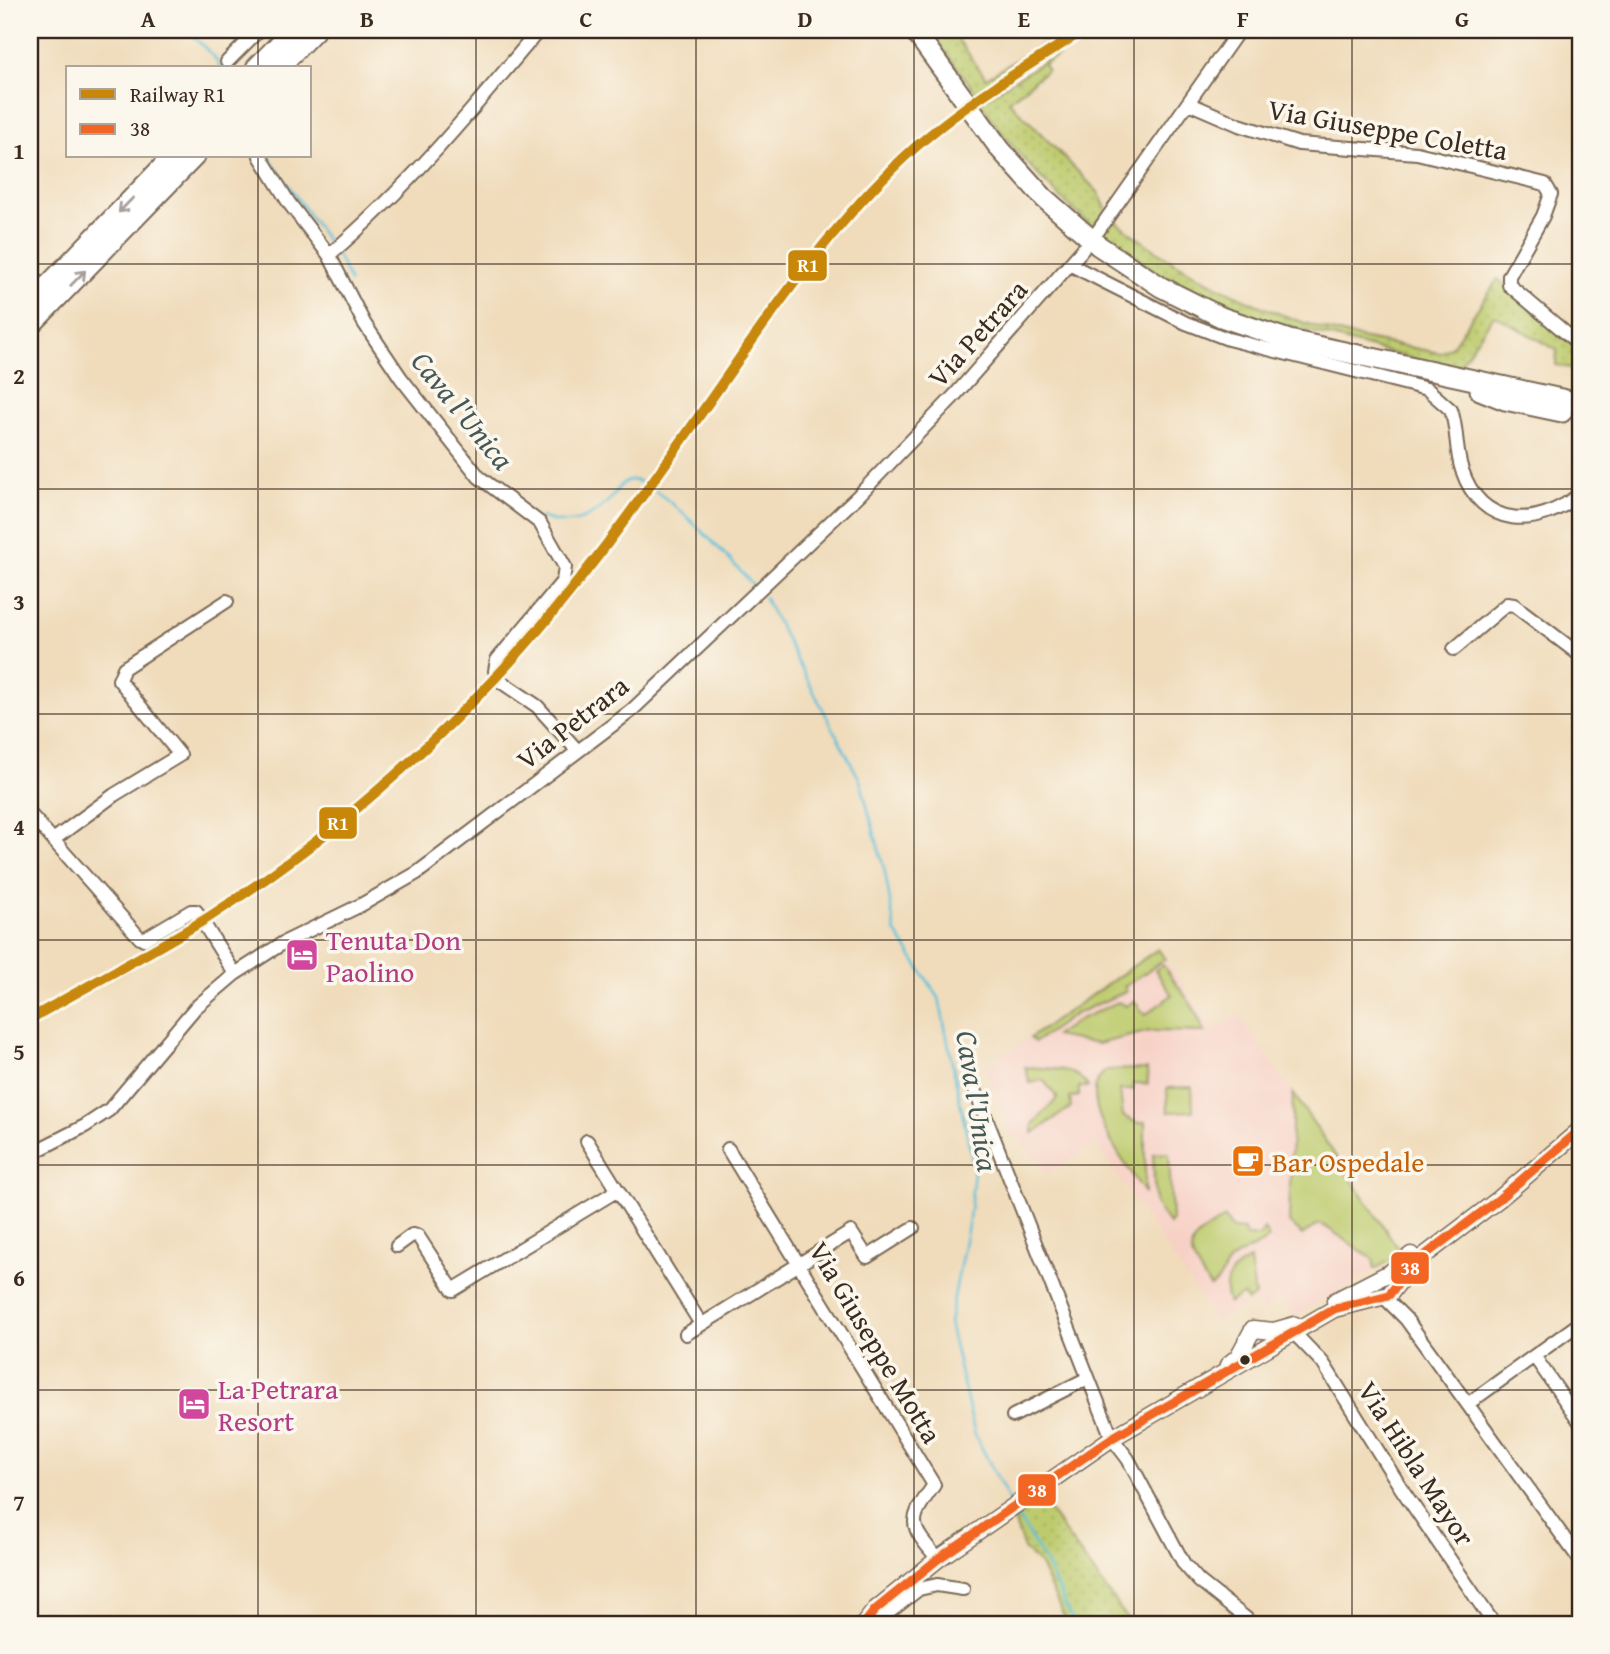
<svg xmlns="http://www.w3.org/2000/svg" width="1610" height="1654" font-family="'Gentium Book Plus',serif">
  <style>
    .built { fill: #f7d1c6 }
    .grass { fill: url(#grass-dots); stroke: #7c7a46; stroke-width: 2 }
    .garden { fill: #bdcb6d; stroke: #7c7a46; stroke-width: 2 }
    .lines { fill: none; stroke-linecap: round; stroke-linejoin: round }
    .stream { stroke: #5bc0d9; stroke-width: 2.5 }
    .minor-casing { stroke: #7a6855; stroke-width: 16 }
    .major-casing { stroke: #7a6855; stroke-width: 19 }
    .highway-casing { stroke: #7a6855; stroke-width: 23 }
    .minor { stroke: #fff; stroke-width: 12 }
    .major { stroke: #fff; stroke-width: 16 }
    .highway { stroke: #fff; stroke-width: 19 }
    .bus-1-casing { stroke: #fbf7ec; stroke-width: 14 }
    .bus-1 { stroke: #f26522; stroke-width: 9 }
    .rail-1-casing { stroke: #fbf7ec; stroke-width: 16 }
    .rail-1 { stroke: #c88708; stroke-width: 10 }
    .oneway { stroke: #a79f9a }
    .grid { fill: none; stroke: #3b2a1e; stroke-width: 2; stroke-opacity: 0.55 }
    .bus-dot { fill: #3b2a1e; stroke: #fbf7ec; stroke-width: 2.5 }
    .labels { text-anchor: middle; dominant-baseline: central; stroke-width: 7; stroke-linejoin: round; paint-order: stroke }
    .street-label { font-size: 28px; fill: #3b2a1e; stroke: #fbf7ec }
    .hotel-label { font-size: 28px; fill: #b23c85; stroke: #fbf7ec; text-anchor: start }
    .food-label { font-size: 28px; fill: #c56008; stroke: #fbf7ec; text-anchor: start }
    .water-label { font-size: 30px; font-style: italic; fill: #455756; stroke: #fbf7ec }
    .line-badge { stroke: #fbf7ec; stroke-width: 2.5 }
    .badge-label { font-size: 19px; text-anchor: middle; font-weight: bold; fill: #fff }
    .neatline { fill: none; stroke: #3b2a1e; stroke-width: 2.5 }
    .grid-label { font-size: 23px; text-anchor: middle; font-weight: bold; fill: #3b2a1e }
  </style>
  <defs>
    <pattern id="grass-dots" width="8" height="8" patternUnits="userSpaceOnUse" patternTransform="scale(1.75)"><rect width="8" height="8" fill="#bdcb6d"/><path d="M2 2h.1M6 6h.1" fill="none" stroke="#a3ae5e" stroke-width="1.8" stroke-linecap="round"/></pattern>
  </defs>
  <rect width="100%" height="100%" fill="#fbf7ec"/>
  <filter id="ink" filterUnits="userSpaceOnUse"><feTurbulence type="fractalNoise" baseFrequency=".0143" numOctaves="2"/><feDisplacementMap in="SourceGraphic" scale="14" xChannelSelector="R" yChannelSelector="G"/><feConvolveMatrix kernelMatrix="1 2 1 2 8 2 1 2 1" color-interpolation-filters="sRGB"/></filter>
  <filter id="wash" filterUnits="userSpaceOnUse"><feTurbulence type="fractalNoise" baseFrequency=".00686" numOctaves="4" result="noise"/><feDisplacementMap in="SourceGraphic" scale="28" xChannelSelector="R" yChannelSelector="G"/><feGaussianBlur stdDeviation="1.57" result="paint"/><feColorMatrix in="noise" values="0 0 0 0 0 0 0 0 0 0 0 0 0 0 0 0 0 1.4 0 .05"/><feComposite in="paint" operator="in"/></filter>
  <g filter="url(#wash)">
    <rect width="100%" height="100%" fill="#f0dcbb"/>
    <path class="built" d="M1158 949 1214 1030 1238 1013 1402 1254 1294 1317 1280 1298 1263 1312 1243 1295 1237 1298 1242 1306 1216 1322 1096 1144 1048 1174 1017 1135 1012 1136 985 1068Z"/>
    <path class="grass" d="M929 30H951L986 78 1067 30H1079L977 94Z
      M1093 30H1105L1044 64 1047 70 1009 101 1098 192 1107 210 1092 227C1050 189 1011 150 980 102Z
      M1113 219C1175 269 1244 304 1320 328 1359 340 1401 345 1440 353L1452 346 1498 279 1580 350V370L1556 365 1557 350 1494 315 1456 370 1244 314 1155 271 1102 233Z
      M1040 1498 1131 1624H1062L1066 1621 1040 1565 1024 1549 1013 1518 1029 1506 1032 1510 1038 1508 1034 1502Z"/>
    <path class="garden" d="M1158 949 1165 959 1124 987 1127 991 1075 1014 1035 1042 1030 1038Z
      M1163 965 1193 1007 1205 1032 1150 1031 1098 1044 1055 1036 1078 1020 1118 1002 1126 1006 1134 1001 1145 1015 1172 995 1155 970Z
      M1025 1067C1046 1069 1076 1065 1088 1087H1079V1096L1070 1097 1071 1107 1033 1133V1124L1058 1098 1043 1080 1030 1083Z
      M1147 1069 1148 1084 1133 1083V1090H1120L1123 1116 1137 1123 1145 1122V1193C1129 1169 1070 1095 1107 1070Z
      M1192 1087 1193 1111 1168 1112 1167 1088Z
      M1293 1093 1402 1254 1375 1269 1373 1259 1326 1227 1319 1224 1302 1235 1289 1222Z
      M1169 1153 1172 1220 1169 1224 1155 1204 1153 1154Z
      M1225 1218 1232 1229 1244 1230 1246 1236H1259L1264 1229 1269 1238C1258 1249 1241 1250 1230 1261 1223 1269 1220 1284 1210 1287 1184 1248 1182 1243 1225 1218Z
      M1250 1260 1255 1296 1248 1301 1243 1295 1229 1303C1220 1285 1231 1267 1250 1260Z"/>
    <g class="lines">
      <path class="stream" d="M187 30 215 58 220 68
        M268 156 332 248
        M336 253 350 282
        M541 517C569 529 592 520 612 497 618 491 620 481 631 480 656 478 737 567 755 587
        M764 597 860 780 885 872 895 931 939 998 974 1170 969 1220 949 1323 975 1435 1010 1502
        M1016 1514 1045 1561 1074 1624"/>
    </g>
  </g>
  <g filter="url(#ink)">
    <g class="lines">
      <defs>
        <path id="minor" d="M227 62 259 30
          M1188 103 1239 125 1299 144 1417 153 1545 184 1551 194 1543 216 1509 276V285L1580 345
          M260 156 289 203 329 255 364 323 401 378 479 477 540 523 565 567 563 581 497 660 495 671 500 681 537 706 577 750
          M1098 231 1239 30
          M329 255C407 189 474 108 539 30
          M1071 265 1186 323 1228 339 1427 389 1451 410C1458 430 1455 450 1462 470 1482 529 1537 529 1580 494
          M1454 649 1507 604 1514 605 1580 655
          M30 814 140 938 144 939 191 911H196L235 974
          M53 840 114 795 180 755 119 680 124 668 227 601
          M971 1080 1112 1438 1128 1459 1184 1564 1199 1581 1253 1624
          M587 1141 701 1324
          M728 1149 934 1485C908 1522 908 1524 938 1559
          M30 1154 85 1126 109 1110 195 1008 235 974 283 943 361 905 417 873 631 711 859 495 955 395 1083 249
          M397 1246 412 1235 418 1236 453 1290 618 1190
          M1383 1296 1406 1319 1580 1560
          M1294 1333 1323 1363 1401 1488 1494 1624
          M686 1334 851 1232 867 1257 913 1228
          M1534 1356 1580 1422
          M1469 1403 1580 1323
          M1013 1416 1088 1378
          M874 1624 919 1589 937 1585 963 1589"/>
        <path id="major" d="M1335 1301 1391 1272 1411 1255
          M1228 1365 1238 1357 1253 1329 1274 1331 1295 1325
          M864 1624 875 1610 938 1559 1112 1438 1334 1309 1389 1295 1412 1265 1499 1199 1580 1130"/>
        <path id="highway" d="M914 30 1000 149 1044 198 1099 246 1161 287 1221 317 1289 340 1580 403
          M256 68 293 30
          M278 68 315 30
          M30 304 173 156
          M30 326 195 156
          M1480 390 1505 400 1562 412"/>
      </defs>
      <use href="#minor" class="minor-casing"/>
      <use href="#major" class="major-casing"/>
      <use href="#highway" class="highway-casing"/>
      <use href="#minor" class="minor"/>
      <use href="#major" class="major"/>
      <use href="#highway" class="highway"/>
      <defs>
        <path id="bus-1" d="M864 1624 875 1610 938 1559 1112 1438 1334 1309 1389 1295 1412 1265 1499 1199 1580 1130"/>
      </defs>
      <use href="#bus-1" class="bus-1-casing"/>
      <use href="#bus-1" class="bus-1"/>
      <defs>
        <path id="rail-1" d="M30 1019C89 985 151 953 209 917 314 850 411 767 496 677 578 590 648 489 716 392 770 314 826 234 894 167 949 113 1019 71 1084 30"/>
      </defs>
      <use href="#rail-1" class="rail-1-casing"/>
      <use href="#rail-1" class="rail-1"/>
    </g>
    <defs><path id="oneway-shaft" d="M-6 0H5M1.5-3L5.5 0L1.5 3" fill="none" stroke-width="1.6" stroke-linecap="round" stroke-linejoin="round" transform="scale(1.75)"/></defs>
    <g class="oneway">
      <use href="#oneway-shaft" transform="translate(126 205) rotate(134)"/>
      <use href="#oneway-shaft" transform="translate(78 278) rotate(-46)"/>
    </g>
  </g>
  <path class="grid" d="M258 30V68M476 30V1624M696 30V1624M914 30V1624M1134 30V1624M1352 30V1624M258 156V1624M30 264H1580M30 489H1580M30 714H1580M30 940H1580M30 1165H1580M30 1390H1580"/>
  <defs>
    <symbol id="hotel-square" viewBox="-11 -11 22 22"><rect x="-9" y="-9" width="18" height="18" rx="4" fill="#d1479c" stroke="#fbf7ec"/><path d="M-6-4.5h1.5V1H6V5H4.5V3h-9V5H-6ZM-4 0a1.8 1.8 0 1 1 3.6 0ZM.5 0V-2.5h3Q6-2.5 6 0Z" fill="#fff"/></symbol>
    <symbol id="cafe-square" viewBox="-11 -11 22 22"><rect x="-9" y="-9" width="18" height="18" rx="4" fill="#e8710a" stroke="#fbf7ec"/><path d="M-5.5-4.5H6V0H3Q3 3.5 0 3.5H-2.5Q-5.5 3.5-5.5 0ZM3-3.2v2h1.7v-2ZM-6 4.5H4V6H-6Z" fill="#fff"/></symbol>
  </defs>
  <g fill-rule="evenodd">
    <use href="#hotel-square" x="283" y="936" width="38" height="38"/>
    <use href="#cafe-square" x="1229" y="1142" width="38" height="38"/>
    <use href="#hotel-square" x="175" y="1385" width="38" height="38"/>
  </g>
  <circle class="bus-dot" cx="1245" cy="1360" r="6"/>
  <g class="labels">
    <g class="street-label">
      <text transform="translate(1388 129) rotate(10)">Via Giuseppe Coletta</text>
      <text transform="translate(977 333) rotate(-48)">Via Petrara</text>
      <text transform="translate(572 722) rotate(-38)">Via Petrara</text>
      <text transform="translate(876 1342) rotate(59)">Via Giuseppe Motta</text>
      <text transform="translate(1417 1463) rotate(57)">Via Hibla Mayor</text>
    </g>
    <g class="hotel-label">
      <text x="326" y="939">Tenuta Don<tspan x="326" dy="32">Paolino</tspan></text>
      <text x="218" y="1388">La Petrara<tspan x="218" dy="32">Resort</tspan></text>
    </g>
    <g class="food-label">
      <text x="1272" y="1161">Bar Ospedale</text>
    </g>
    <g class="water-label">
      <text transform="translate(463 410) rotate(51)">Cava l'Unica</text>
      <text transform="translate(978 1101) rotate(81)">Cava l'Unica</text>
    </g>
  </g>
  <g class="line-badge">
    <rect x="787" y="249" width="41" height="33" rx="7" fill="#c88708"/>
    <rect x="318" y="806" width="40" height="34" rx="7" fill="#c88708"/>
    <rect x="1390" y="1251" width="40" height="34" rx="7" fill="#f26522"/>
    <rect x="1017" y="1473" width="40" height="34" rx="7" fill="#f26522"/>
  </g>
  <g class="badge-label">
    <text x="808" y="272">R1</text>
    <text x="338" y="830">R1</text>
    <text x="1410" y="1275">38</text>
    <text x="1037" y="1497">38</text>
  </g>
  <rect width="1610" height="1654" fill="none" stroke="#fbf7ec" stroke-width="77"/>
  <rect x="66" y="66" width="245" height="91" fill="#fbf7ec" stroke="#aea59a" stroke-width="2"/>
  <rect x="80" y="89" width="35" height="10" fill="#c88708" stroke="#aea59a" stroke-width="2"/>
  <text x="130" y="102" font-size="21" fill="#3b2a1e">Railway R1</text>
  <rect x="80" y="124" width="35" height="10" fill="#f26522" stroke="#aea59a" stroke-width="2"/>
  <text x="130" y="136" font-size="21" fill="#3b2a1e">38</text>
  <rect x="38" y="38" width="1534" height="1578" class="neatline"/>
  <g class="grid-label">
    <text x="148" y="27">A</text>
    <text x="367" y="27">B</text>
    <text x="586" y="27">C</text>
    <text x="805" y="27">D</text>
    <text x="1024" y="27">E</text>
    <text x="1243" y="27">F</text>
    <text x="1462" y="27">G</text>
    <text x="19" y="159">1</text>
    <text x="19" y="384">2</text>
    <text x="19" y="610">3</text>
    <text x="19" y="835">4</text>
    <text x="19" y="1060">5</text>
    <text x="19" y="1286">6</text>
    <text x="19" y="1511">7</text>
  </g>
</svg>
